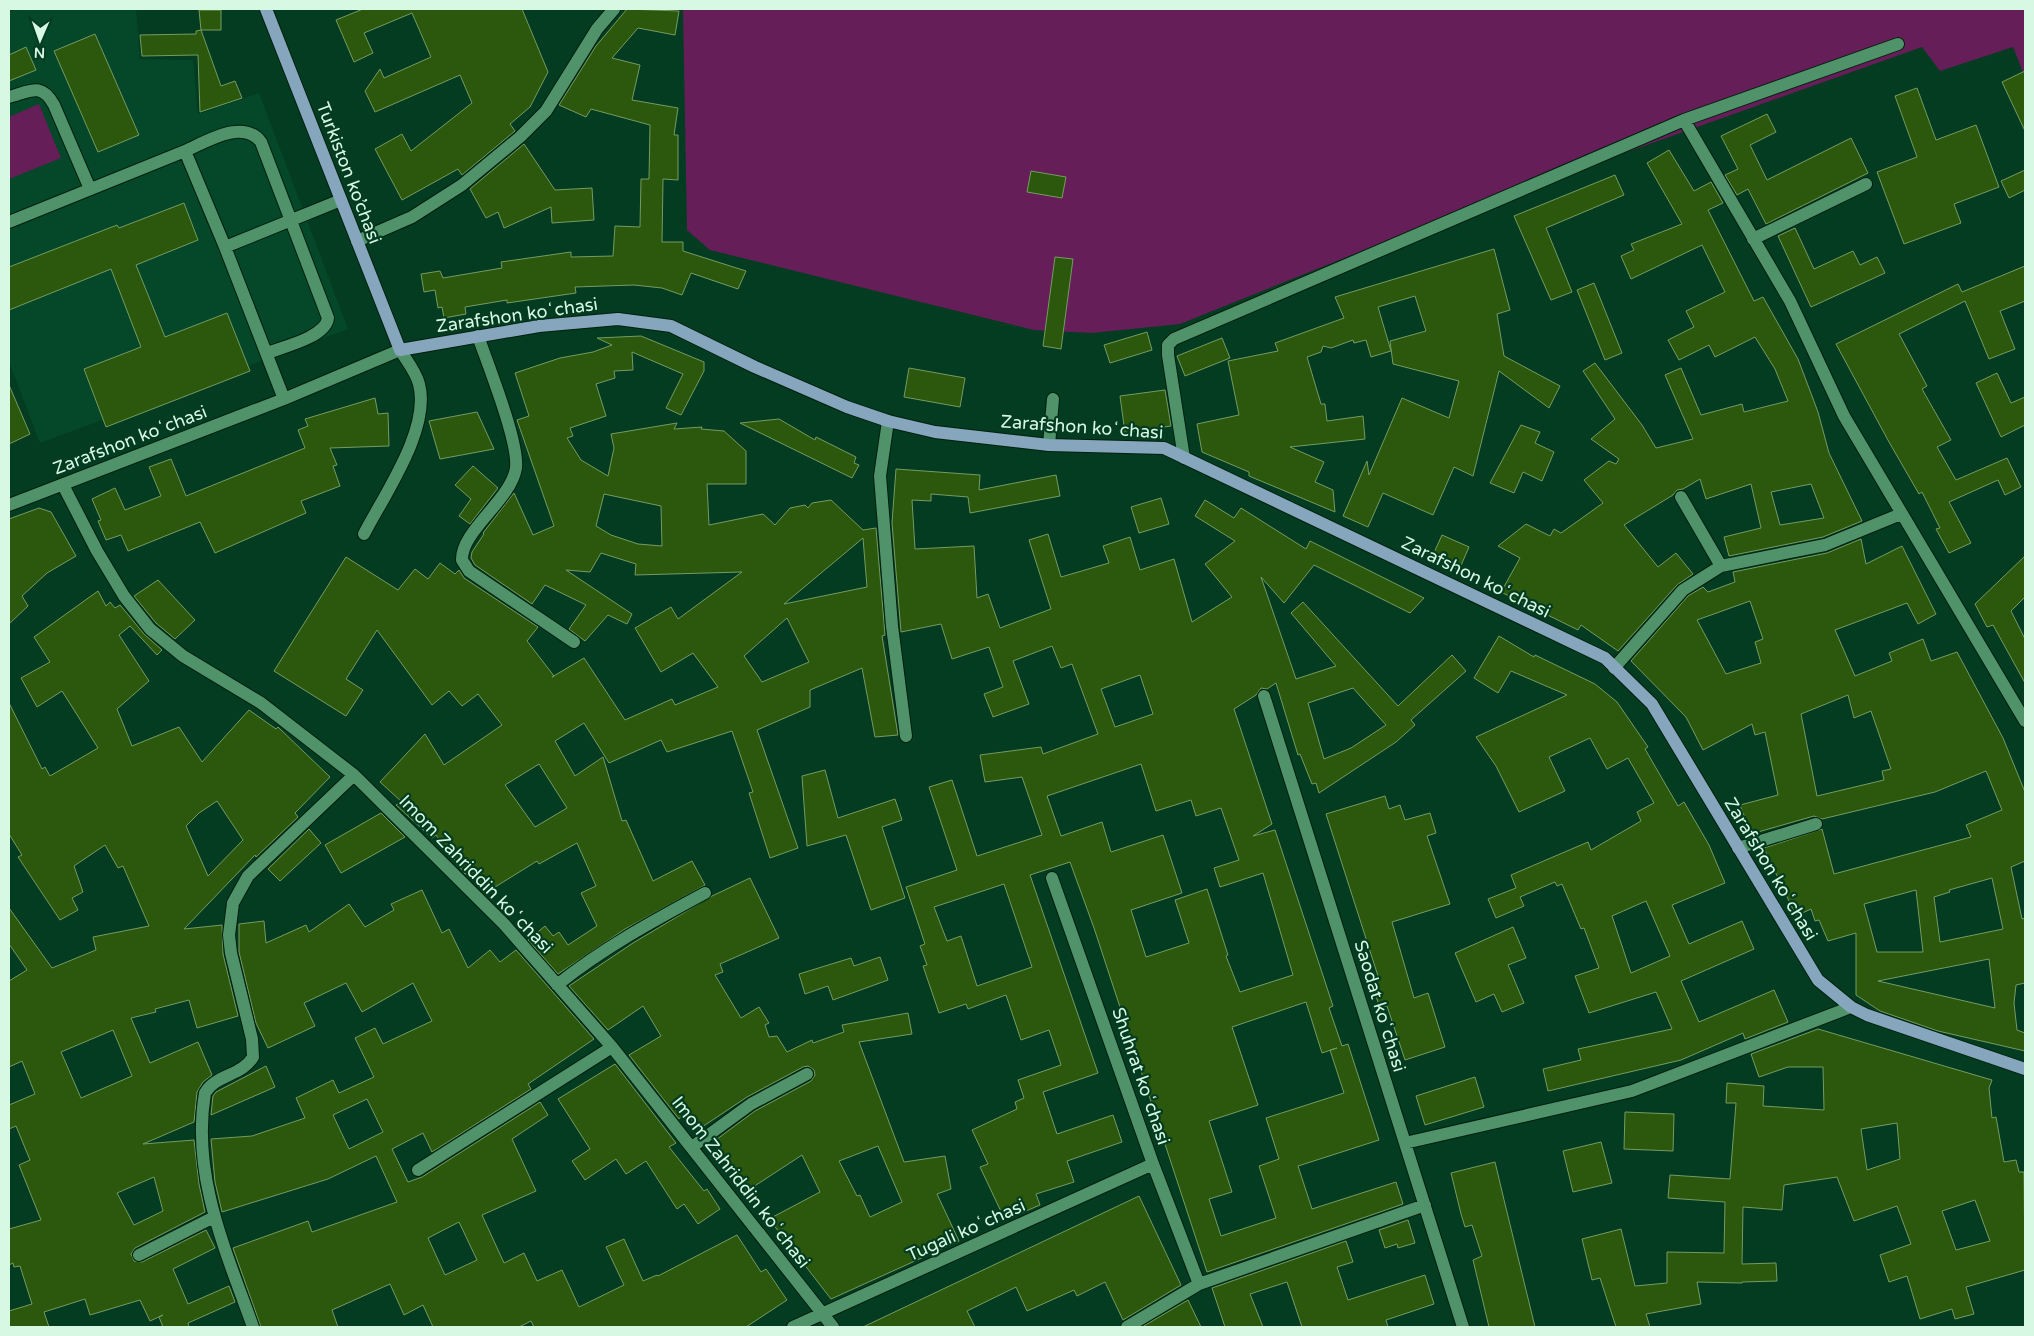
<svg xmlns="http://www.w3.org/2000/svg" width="2034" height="1336" font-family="'Varela Round',sans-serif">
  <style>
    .built { fill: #054729 }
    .green { fill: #661e59 }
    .building { fill: #2b580c; stroke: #759b62; fill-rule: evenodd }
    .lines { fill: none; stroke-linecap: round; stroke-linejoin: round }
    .minor-casing { stroke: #00200e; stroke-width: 14 }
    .major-casing { stroke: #00200e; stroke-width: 14 }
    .minor { stroke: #50926a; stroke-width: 12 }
    .major { stroke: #85a6bc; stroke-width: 12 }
    .labels { text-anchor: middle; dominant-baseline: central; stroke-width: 4.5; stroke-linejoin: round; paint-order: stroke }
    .street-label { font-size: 18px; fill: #d7f8e2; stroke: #043c21 }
  </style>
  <rect width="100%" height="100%" fill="#043c21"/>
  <path class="built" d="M17 9H136L140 59 193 60 198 114 259 93 348 329 40 443 9 362V12Z"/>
  <path class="green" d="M683 9H2025V77L2013 47 1940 71 1922 47 1464 210 1180 324 1092 333 1034 330 710 250 687 230Z
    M39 104 61 158 9 179V117Z"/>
  <path class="building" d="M363 9H522L548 72 530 107 510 124 515 131 462 175 458 169 402 200 375 149 402 134 411 151 472 103 460 75 375 112 365 91 380 69 384 78 431 57 412 13 364 33 373 53 354 62 336 20Z
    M627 9 679 11 675 35 638 28 612 58 640 65 632 100 678 108 674 135H678V180L663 179 662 242H683V251L746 271 738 289 691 273 682 295 662 288 634 285 575 287 576 293 507 303V300L465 307 466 314 444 318 442 307 438 308 435 290 424 292 421 274 440 271 443 278 502 268 501 262 571 252V257L613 256 615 226 640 227 641 179H649L650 125 591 109 586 117 559 105 596 46Z
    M199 10H221V30H201L221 86 235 81 242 98 200 112 198 55 142 56 140 35 196 34V31L201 30Z
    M95 34 139 135 98 152 54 51Z
    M26 47 36 70 9 81V55Z
    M2025 71V131L2002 82Z
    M1917 88 1936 140 1976 125 1999 187 1954 204 1961 223 1904 244 1877 172 1917 157 1895 96Z
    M1767 114 1776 132 1750 145 1767 180 1851 138 1868 173 1766 224 1748 189 1737 195 1725 175 1738 169 1721 136Z
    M524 144 555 190 592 188 594 220 552 223 551 207 504 228 498 212 486 218 470 189Z
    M1669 150 1694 191 1711 182 1723 203 1708 210 1754 301 1763 297 1798 359 1818 412 1829 453 1862 521 1823 537 1729 556 1724 537 1761 528 1751 484 1706 499 1700 479 1683 489 1677 490 1673 495 1624 525 1658 567 1676 553 1693 574 1677 585 1618 651 1581 625 1578 630 1501 592 1520 558 1498 546 1526 524 1550 536 1554 529 1561 533 1603 503 1584 480 1609 461 1616 464 1619 459 1591 439 1615 419 1583 371 1595 363 1642 425 1656 448 1693 439 1665 375 1681 368 1701 415 1742 404 1744 412 1788 401 1775 369 1755 337 1715 357 1709 345 1679 360 1668 340 1694 327 1686 311 1725 292 1702 245 1631 279 1621 256 1634 250 1631 244 1682 224 1647 163ZM1811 484 1824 518 1780 525 1771 492Z
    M2025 170V190L2009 198 2001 181Z
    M1031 171 1066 177 1062 198 1027 192Z
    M1615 175 1624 195 1546 228 1572 292 1551 300 1514 216Z
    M184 203 198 240 136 265 165 337 227 313 250 371 106 427 84 369 141 347 111 269 9 310V267L117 225 119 228Z
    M1795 228 1814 269 1853 251 1860 265 1877 257 1885 273 1811 307 1778 236Z
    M1494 249 1510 310 1497 314 1504 356 1560 386 1549 408 1499 371 1473 476 1454 467 1433 515 1383 493 1368 527 1343 516 1367 461 1369 475 1402 398 1449 418 1459 381 1393 364 1390 341 1426 331 1415 296 1378 307 1391 351 1371 357 1366 340 1354 343 1353 340 1331 348 1323 346 1321 352 1307 357 1321 404H1325L1327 421 1363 416 1365 439 1290 447 1324 462 1315 482 1333 490 1335 512 1249 476V472L1202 452 1197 424 1239 415 1228 361 1278 351 1275 343 1344 318 1335 297Z
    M1055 257 1073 259 1061 349 1043 346Z
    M2025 266V301L2000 311 2015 349 1989 359 1965 301 1899 334 1927 386 1922 389 1951 440 1937 447 1956 480 2007 458 2021 487 2005 495 1998 480 1949 502 1971 543 1949 553 1936 529 1940 528 1922 492 1919 494 1889 442 1836 344 1958 284 1962 292Z
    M1594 283 1622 353 1605 360 1577 290Z
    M1147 332 1152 350 1110 363 1104 345Z
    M641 336 704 362V371L681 415 666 408 683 374 632 352 633 370 614 371 615 378 596 384 606 416 570 428 573 436 567 438 581 460 608 476 614 448 611 434 677 423 674 429 702 427 701 429 724 431 746 451V484H707L709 525 763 514 775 525 790 508 805 505 808 508 812 503 831 500 863 530 876 528 885 635 882 636 898 735 875 737 862 668 810 690V707L757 730 798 848 770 858 749 793 753 792 732 731 667 752 661 740 609 763 584 723 555 741 575 776 603 757 622 821 626 820 653 881 692 861 705 885 625 929 558 974 528 940 545 926 553 936 559 932 568 945 597 926 581 893 596 886 577 843 539 864 537 861 487 892 469 873 465 874 436 835 432 838 396 805 402 802 380 782 425 734 444 765 502 725 478 694 462 706 449 691 432 705 377 630 346 679 363 690 346 716 274 671 346 557 398 590 415 569 428 579 440 563 455 574 459 570 464 578 538 627 527 641 554 676 552 677 584 658 625 720 672 699 675 705 718 687 693 653 661 672 635 628 671 607 678 619 742 572 635 575 636 564 601 553 590 572 566 570 632 614 627 624 608 615 585 641 569 629 586 605 545 585 532 604 475 565 471 558 472 552 484 534 483 533 514 493 533 535 554 526 517 420 529 416 515 373 560 358 593 352 612 345 597 338ZM604 494 661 506 662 546 638 544 611 535 596 526ZM863 538 867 587 784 604ZM787 618 809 662 762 682 744 656ZM539 764 567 808 535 827 505 785Z
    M1222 338 1230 358 1185 376 1177 356Z
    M909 368 965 378 960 407 904 397Z
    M1997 373 2011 403 2025 397V425L2001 437 1976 383Z
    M9 385 30 434 9 444Z
    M1165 390 1171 426 1125 433 1120 396Z
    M375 398 378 414 388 413 389 446 330 448 337 465 333 466 340 486 301 501 306 513 215 553 200 522 128 551 121 535 106 540 98 521 101 520 92 499 115 488 125 510 161 496 149 467 171 459 186 496 305 448 298 430 308 426 305 419Z
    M477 412 494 449 440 459 429 421Z
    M779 419 815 440 816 437 856 457 854 463 859 465 852 478 740 423Z
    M1521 425 1540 432 1535 443 1554 452 1542 481 1523 472 1514 493 1490 483Z
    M473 466 498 488 470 524 459 516 471 499 455 485Z
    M896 469 980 475 979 490 1056 475 1060 496 970 513 968 497 931 494V501L912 500 915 549 974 546 977 598 988 594 1000 628 1051 609 1029 540 1048 534 1061 577 1109 563 1103 546 1130 537 1140 570 1174 559 1192 622 1232 597 1205 564 1235 541 1195 516 1205 500 1234 518 1241 508 1306 549 1310 541 1424 598 1410 613 1314 565 1284 603 1261 577 1296 679 1336 666 1291 613 1303 602 1398 706 1452 655 1466 671 1411 720 1415 725 1396 742 1319 793 1316 783 1312 784 1300 754 1298 755 1276 683 1267 689 1261 688 1256 695 1234 709 1272 824 1253 836 1275 830 1333 1006 1329 1008 1342 1046 1348 1044 1379 1140 1298 1166 1312 1209 1396 1182 1403 1204 1207 1272 1094 928 1070 862 1030 875 1098 1073 1043 1092 1057 1134 1113 1115 1122 1142 1067 1161 1074 1182 1036 1194 1040 1205 1005 1220 980 1167 988 1164 972 1130 1017 1109 1015 1102 1024 1098 1018 1080 1061 1065 1049 1030 1021 1040 1006 995 968 1009 966 1004 939 1013 923 966 927 965 920 946 925 944 906 887 957 870 929 787 952 780 977 856 1042 835 1022 777 985 782 980 755 1041 747 1043 754 1098 734 1072 664 1061 668 1052 646 1013 661 1029 704 993 717 984 694 1003 687 989 647 952 659 941 624 901 632 892 523ZM1140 675 1153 714 1115 727 1101 689ZM1353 688 1386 725 1351 748 1324 759 1308 703ZM1141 764 1156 811 1191 800 1196 816 1221 808 1239 860 1214 868 1220 887 1263 873 1293 975 1240 992 1226 956 1228 955 1207 889 1175 900 1189 943 1146 957 1131 910 1182 893 1163 835 1111 852 1102 822 1061 836 1047 796ZM1004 884 1032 967 977 986 961 936 947 941 934 907ZM1306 1002 1322 1053 1337 1048 1330 1050 1344 1093 1266 1118 1279 1159 1259 1166 1276 1218 1221 1236 1209 1199 1232 1192 1209 1121 1258 1105 1232 1027Z
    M1161 498 1169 524 1139 533 1131 507Z
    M39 508 51 512 76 556 47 573 22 596 28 606 9 624V519Z
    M1442 535 1469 547 1459 570 1432 557Z
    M1861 539 1866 564 1902 546 1936 614 1918 624 1907 603 1835 630 1855 676 1892 661 1889 653 1923 639 1931 661 1957 652 2003 738 2025 792V861L2011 867 2022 919 2025 918V983L2016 985 2014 1003 2017 1030 2025 1033V1051L1938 1031 1880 1011 1856 995V933L1828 941 1819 920 1815 921 1811 909 1796 916 1764 848 1822 829 1834 874 1971 837 1966 825 2002 810 1986 771 1935 792 1822 819 1814 816 1751 834 1740 805 1778 795 1765 732 1755 735 1752 724 1703 750 1686 717 1631 661 1688 596 1703 587 1708 592 1735 582 1733 572 1827 553ZM1750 601 1763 639 1755 642 1761 663 1726 674 1697 620ZM1848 695 1854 718 1871 711 1891 769 1882 771 1884 780 1817 796 1801 714ZM1992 878 2003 929 1940 942 1934 897 1950 892 1949 890ZM1916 890 1923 952H1877L1864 904ZM1989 959 1995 1008 1878 981Z
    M2025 556V597L2011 611 2025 639V683L1993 625 1987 627 1975 604Z
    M158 580 195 620 175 639 156 623 134 596Z
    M98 591 106 606 110 602 115 608 120 605 144 634 162 650 157 655 130 626 119 635 149 681 117 709 132 746 179 727 202 762 249 710 276 729 278 727 330 777 295 813 298 817 256 857 255 855 184 929 222 925 223 954 238 1016 197 1028 189 1000 155 1009 156 1012 131 1018 150 1063 198 1042 212 1075 203 1082 197 1092 194 1122 143 1144 194 1140 199 1184 205 1212 135 1248 131 1254 134 1261 142 1262 206 1230 215 1248 173 1269 188 1304 229 1286 235 1302 188 1323 189 1327H163L159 1317 163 1315 150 1321 140 1300 90 1315 85 1299 44 1312 49 1327H9V1311L32 1304 20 1266 14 1267 13 1263 9 1265V1229L41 1220 19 1165 30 1160 16 1126 9 1129V1105L35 1094 22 1061 9 1067V981L27 970 9 944V908L52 968 96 950 93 937 149 926 123 866 118 868 105 845 74 866 83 892 72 898 78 910 60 920 18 857 22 855 9 834V703L42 769 45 767 50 776 98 748 62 691 37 707 21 678 50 662 34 637ZM217 801 243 840 208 876 186 826 199 813ZM113 1030 132 1076 81 1098 61 1052ZM154 1177 163 1211 134 1225 117 1193Z
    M1499 636 1534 657 1535 655 1595 684 1617 702 1648 747 1645 749 1678 806 1684 802 1709 845 1725 883 1672 905 1689 944 1742 921 1754 949 1681 981 1699 1022 1774 990 1788 1022 1745 1039 1743 1033 1681 1060 1548 1091 1543 1069 1581 1060 1578 1049 1672 1029 1656 992 1589 1013 1575 976 1599 968 1584 928 1581 929 1562 884 1557 886 1555 882 1520 897 1524 906 1496 918 1488 899 1516 888 1511 875 1588 842 1591 850 1641 821 1637 812 1654 803 1628 758 1607 769 1590 738 1549 757 1565 791 1519 812 1496 766 1476 737 1567 695 1511 671 1498 693 1474 678ZM1646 901 1670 956 1631 973 1612 916Z
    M825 770 838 818 895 799 902 820 882 827 905 898 871 910 846 835 807 846 802 776Z
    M1385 796 1389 809 1400 805 1405 820 1430 813 1436 833 1427 836 1450 904 1392 922 1414 998 1428 993 1445 1047 1405 1060 1387 1006 1380 1008 1370 979 1378 976 1326 814Z
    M381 813 405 837 341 873 325 845Z
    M309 829 321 843 280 881 268 869Z
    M750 878 779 938 720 964 723 972 715 975 741 1018 759 1007 769 1023 765 1025 769 1037 777 1036 787 1052 812 1040 813 1043 844 1032 842 1025 908 1013 912 1034 859 1042 904 1162 945 1156 951 1189 937 1194 959 1241 831 1299 769 1219 820 1192 802 1155 747 1191 713 1142 755 1111 811 1081 815 1075 814 1070 808 1066 803 1067 747 1097 699 1129 686 1113 679 1119 629 1055 661 1036 643 1006 608 1030 569 986 633 943 712 896ZM878 1146 902 1202 870 1217 860 1195 857 1196 839 1161Z
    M422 890 442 933 449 929 468 968 490 950 500 962 516 950 594 1039 528 1084 531 1089 432 1152 423 1133 392 1149 408 1182 422 1177 540 1102 548 1115 512 1139 536 1191 482 1215 504 1263 524 1253 537 1281 562 1270 579 1307 624 1285 606 1247 624 1239 643 1281 657 1275 658 1276 737 1235 761 1272 766 1269 787 1300 746 1327H534L531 1321 519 1327H433L423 1305 404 1315 390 1284 332 1310 338 1327H261L233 1248 308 1221 312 1232 397 1202 376 1156 328 1179 222 1212 215 1182 211 1139 252 1136 305 1118 296 1098 333 1080 339 1093 374 1077 355 1038 375 1028 383 1044 432 1021 413 983 362 1012 346 983 304 1003 315 1026 268 1048 256 1023 239 952V924L264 921 266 943 306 925 309 932 349 904 365 927 394 910 391 904ZM367 1099 383 1132 349 1149 333 1115ZM459 1222 477 1260 445 1275 428 1238Z
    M1513 927 1526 958 1508 965 1524 1003 1502 1012 1494 994 1476 1002 1455 953Z
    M880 957 888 980 833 1000 828 986 805 994 799 974 851 958 854 966Z
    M1818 1029 1992 1080 1989 1088 1992 1118 1996 1117 2004 1162 2016 1160 2019 1172H2024L2025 1270 1966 1287 1974 1314 1955 1319 1952 1309 1920 1319 1907 1276 1889 1282 1880 1255 1911 1244 1897 1206 1854 1221 1837 1177 1784 1185 1782 1210 1743 1207 1742 1264 1776 1263 1777 1281 1742 1282V1283L1697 1282 1701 1304 1646 1314 1650 1327H1616L1600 1278 1592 1280 1582 1239 1621 1229 1635 1286 1667 1283V1252L1724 1253 1725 1202 1668 1198 1670 1175 1730 1179 1736 1103H1726L1727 1083 1764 1086 1763 1106 1824 1110 1823 1067H1788L1759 1077 1751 1054ZM1897 1123 1900 1159 1867 1170 1861 1129ZM1975 1200 1990 1241 1956 1250 1942 1211Z
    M615 1064 676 1143 669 1147 704 1191 707 1189 720 1209 698 1224 684 1204 677 1209 646 1161 626 1174 616 1159 585 1180 572 1161 590 1149 558 1099Z
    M266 1066 275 1087 211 1115 213 1096 216 1092Z
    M1475 1077 1484 1107 1425 1125 1416 1096Z
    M1625 1112 1674 1114 1673 1151 1624 1149Z
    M1601 1142 1612 1183 1573 1192 1563 1151Z
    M1495 1162 1505 1204 1535 1327H1489L1473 1260 1482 1256 1472 1225 1465 1227 1461 1214 1451 1173Z
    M1139 1196 1181 1285 1123 1320 1105 1282 1077 1296 1074 1290 1027 1311 1016 1287 967 1311 975 1327H863Z
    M1408 1220 1415 1243 1398 1248 1397 1244 1385 1248 1379 1230Z
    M1346 1241 1353 1262 1337 1267 1348 1300 1425 1275 1434 1304 1386 1320 1388 1327H1302L1287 1282 1250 1294 1263 1327H1225L1212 1288Z
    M1188 1300 1201 1327H1142Z"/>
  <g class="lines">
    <defs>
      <path id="minor" d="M9 97C29 92 41 81 54 105L90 189
        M1684 120 1790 301 1844 416 2025 721
        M185 151C206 142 243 118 261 142L328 318C326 337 283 347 267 353
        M9 222 185 151 225 247 341 200
        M1753 239 1866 184
        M357 241 412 217 462 185 520 137 546 111 597 29 614 9
        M225 247 284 399
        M478 336C488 365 519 442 516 468 511 500 461 531 462 560L469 571 574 642
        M888 421 880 476 892 626 906 736
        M1049 445 1053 399
        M1184 458 1168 355V345L1174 339 1684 120 1898 44
        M63 485 97 551 124 596 150 629 183 656 261 703 354 775 504 924 612 1047 833 1327
        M1681 497 1721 566
        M9 505 284 399 400 350C407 361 416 372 419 384 431 429 384 495 364 534
        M1614 668 1683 590 1721 566 1825 545 1901 514
        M1264 696 1463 1327
        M1738 848 1816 824
        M1052 878 1153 1164 1199 1284
        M557 985C603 948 653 921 705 893
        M1405 1143 1632 1091 1851 1007
        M692 1147 751 1104 807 1074
        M418 1170 612 1047
        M139 1255 214 1217
        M253 1327C226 1251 191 1175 205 1093 216 1074 242 1076 253 1057L252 1039 231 953 229 935 233 903 248 876 354 775
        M793 1327 1153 1164
        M1127 1327 1199 1284 1425 1205"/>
      <path id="major" d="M266 9 400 350 539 326 618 319 671 326 755 367 847 407 888 421 935 432 1049 445 1164 448 1605 658 1652 704 1818 980 1851 1007 1867 1015 2025 1069"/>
    </defs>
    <use href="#minor" class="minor-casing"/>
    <use href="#major" class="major-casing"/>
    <use href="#minor" class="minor"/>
    <use href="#major" class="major"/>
  </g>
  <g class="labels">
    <g class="street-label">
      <text transform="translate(349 173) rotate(69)">Turkiston ko’chasi</text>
      <text transform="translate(517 315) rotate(-8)">Zarafshon koʻchasi</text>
      <text transform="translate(1082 427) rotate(4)">Zarafshon koʻchasi</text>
      <text transform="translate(130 440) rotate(-21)">Zarafshon koʻchasi</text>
      <text transform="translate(1476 577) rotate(26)">Zarafshon koʻchasi</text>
      <text transform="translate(1771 869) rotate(59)">Zarafshon koʻchasi</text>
      <text transform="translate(476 874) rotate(46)">Imom Zahriddin koʻchasi</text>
      <text transform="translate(1380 1006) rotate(73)">Saodat koʻchasi</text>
      <text transform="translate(1141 1076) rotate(71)">Shuhrat koʻchasi</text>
      <text transform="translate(741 1182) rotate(52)">Imom Zahriddin koʻchasi</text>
      <text transform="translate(966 1230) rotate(-24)">Tugali koʻchasi</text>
    </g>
  </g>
  <rect width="2034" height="1336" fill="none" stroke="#d7f8e2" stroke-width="20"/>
  <g transform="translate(40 40) rotate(182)" stroke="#043c21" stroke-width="4" paint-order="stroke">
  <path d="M0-4L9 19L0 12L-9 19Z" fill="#d7f8e2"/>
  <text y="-8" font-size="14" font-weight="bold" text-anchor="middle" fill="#d7f8e2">N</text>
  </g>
</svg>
